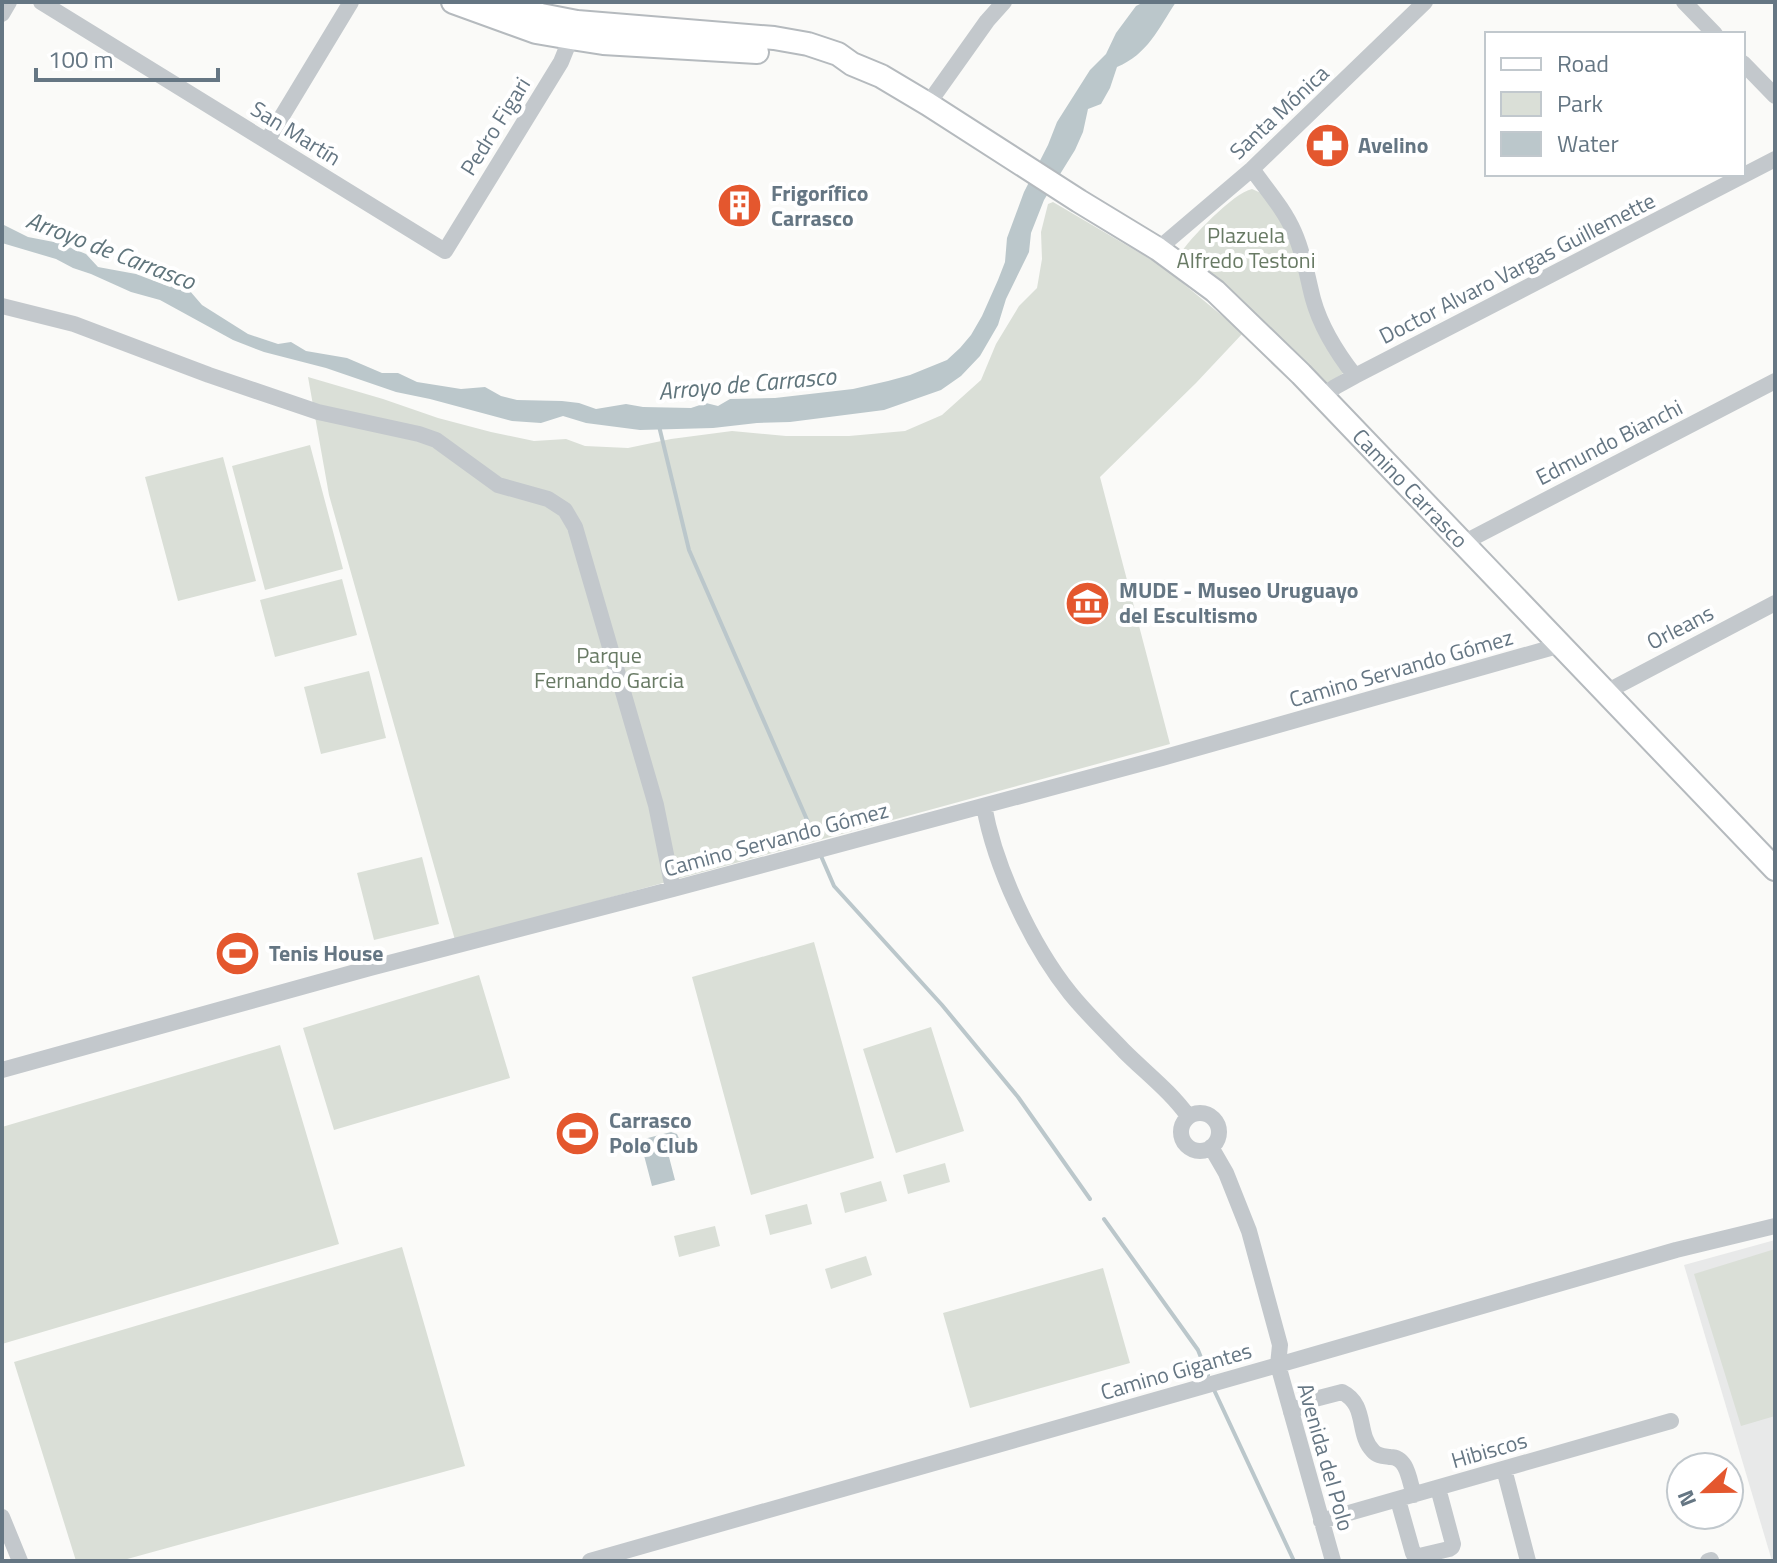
<svg xmlns="http://www.w3.org/2000/svg" width="1777" height="1563" font-family="'Titillium Web',sans-serif">
  <style>
    .built { fill: #e8e9e9 }
    .green { fill: #dadfd7 }
    .water { fill: #bbc7cb }
    .lines { fill: none; stroke-linecap: round; stroke-linejoin: round }
    .stream { stroke: #bbc7cb; stroke-width: 4 }
    .major-casing { stroke: #b5babe; stroke-width: 26 }
    .minor { stroke: #c3c8cc; stroke-width: 16 }
    .major { stroke: #fff; stroke-width: 22 }
    .labels { text-anchor: middle; dominant-baseline: central; stroke-width: 8; stroke-linejoin: round; paint-order: stroke }
    .street-label { font-size: 22px; fill: #657683; stroke: #fff }
    .poi-label { font-size: 22px; font-weight: bold; fill: #657683; stroke: #fff; text-anchor: start }
    .park-label { font-size: 22px; fill: #687a64; stroke: #fff }
    .water-label { font-size: 24px; font-style: italic; fill: #60757c; stroke: #fff }
  </style>
  <rect width="100%" height="100%" fill="#fafaf8"/>
  <path class="built" d="M1775 1240V1561H1772L1684 1265Z"/>
  <path class="green" d="M1252 189 1261 193 1286 227 1345 372 1327 384 1275 334 1178 257C1188 240 1233 193 1252 189Z
    M1053 202 1162 266 1243 333 1196 383 1100 477 1170 744 455 940 329 495 308 377 383 399 438 418 491 432 534 441 566 439 585 446 628 448 671 439 732 431 786 436H849L905 431 942 415 981 380 996 344 1019 306 1037 288 1042 259 1041 232 1048 204Z
    M310 445 343 569 265 590 232 466Z
    M223 457 256 581 178 601 145 477Z
    M342 579 357 635 275 657 260 600Z
    M369 671 386 738 321 754 304 687Z
    M422 857 439 924 374 940 357 873Z
    M814 942 874 1158 751 1195 692 977Z
    M479 975 510 1078 334 1130 303 1028Z
    M931 1027 964 1131 896 1153 863 1049Z
    M280 1045 339 1244 2 1344V1127Z
    M945 1163 950 1182 908 1194 903 1175Z
    M881 1181 887 1201 845 1213 840 1193Z
    M807 1204 812 1224 770 1235 765 1215Z
    M715 1226 720 1246 679 1257 674 1236Z
    M402 1247 465 1466 120 1561H76L14 1362Z
    M1775 1249V1416L1741 1426 1694 1274Z
    M866 1256 872 1275 831 1289 825 1269Z
    M1103 1268 1130 1363 970 1408 943 1313Z"/>
  <path class="water" d="M1144 2H1176C1158 29 1148 54 1117 67L1110 88 1101 104 1088 109 1083 132 1075 150 1044 200 1031 233 1029 252 1006 299 998 325 980 356 961 376 941 390 884 410 790 422 757 423 713 428 640 430 586 423 563 416 541 423 512 421 430 399 396 392 326 368 264 352 233 340 160 300 131 292 91 274 73 268 56 259 2 243V224L28 237 59 243 86 254 98 267 136 274 170 287 183 283 202 305 248 334 278 344 291 342 306 351 347 358 382 373H398L417 382 461 389 485 387 501 396 517 400 562 401 579 403 596 409 626 404 643 407 691 408 706 403 718 406 730 399 775 398 853 389 888 381 910 375 947 360 960 348 971 335 982 316 998 280 1005 262 1007 238 1024 192 1048 145 1057 122 1090 70 1106 54 1116 33 1136 6Z
    M671 1132 677 1134 681 1143 679 1149 668 1153 675 1180 652 1186 640 1140Z"/>
  <g class="lines">
    <path class="stream" d="M659 426 689 550 815 838
      M821 856 834 886 942 1005 1018 1097 1090 1199
      M1104 1219 1198 1350 1208 1375
      M1215 1392 1294 1561"/>
    <defs>
      <g id="major">
        <path d="M453 2 536 32 571 38 603 43 757 52"/>
        <path id="s1" d="M499 2 541 15 577 22 774 38 808 44 838 54 852 64 881 76 928 104 1079 201 1158 249 1215 291 1301 374 1775 869"/>
      </g>
    </defs>
    <use href="#major" class="major-casing"/>
    <path class="minor" d="M41 2 445 251 561 62 574 30
      M1684 2 1715 34
      M2 14 9 2
      M1743 63 1775 96
      M928 104 987 21 1004 2
      M267 141 351 2
      M1252 169C1267 190 1284 209 1294 232 1304 254 1307 276 1313 299 1321 328 1337 353 1355 376
      M1158 249 1252 169 1425 2
      M2 306 74 324 209 375 318 412 419 434 436 440 498 485 548 499 565 510 575 527 656 805 673 889
      M1323 396 1335 387 1355 376 1775 159
      M1463 543 1775 381
      M1606 692 1775 603
      M984 806C995 867 1031 944 1070 993 1086 1013 1106 1032 1124 1051 1146 1073 1170 1091 1188 1116
      M2 1070 370 968 673 889 1162 758 1561 645
      M1181 1132a19 19 0 1 1 38 0a19 19 0 1 1-38 0Z
      M1211 1147 1226 1173 1249 1231 1280 1345 1278 1365 1333 1561
      M1291 1412 1315 1399 1342 1392C1368 1405 1356 1434 1373 1451 1377 1456 1383 1456 1390 1457 1408 1457 1409 1481 1414 1495
      M1504 1469 1528 1561
      M1398 1500 1413 1553 1415 1557 1449 1549 1452 1547 1453 1544 1438 1488
      M2 1517 20 1561
      M1321 1521 1671 1421
      M590 1561 1278 1365 1676 1250 1775 1226
      M1708 1561 1711 1560"/>
    <use href="#major" class="major"/>
  </g>
  <defs>
    <symbol id="pharmacy-disc" viewBox="-11 -11 22 22"><circle r="9.5" fill="#e4572e" stroke="#fff"/><path d="M-2-6h4v4h4v4h-4v4h-4v-4h-4v-4h4Z" fill="#fff"/></symbol>
    <symbol id="building-disc" viewBox="-11 -11 22 22"><circle r="9.5" fill="#e4572e" stroke="#fff"/><path d="M-4-6H4V6H1V3H-1V6H-4ZM-2.5-4.3h1.7v1.8h-1.7ZM.8-4.3h1.7v1.8H.8ZM-2.5-1h1.7V.8h-1.7ZM.8-1h1.7V.8H.8Z" fill="#fff"/></symbol>
    <symbol id="museum-disc" viewBox="-11 -11 22 22"><circle r="9.5" fill="#e4572e" stroke="#fff"/><path d="M0-6L6-3V-2H-6V-3ZM-5-1h2V3h-2ZM-1-1h2V3h-2ZM3-1h2V3H3ZM-6 4H6V6H-6Z" fill="#fff"/></symbol>
    <symbol id="stadium-disc" viewBox="-11 -11 22 22"><circle r="9.5" fill="#e4572e" stroke="#fff"/><path d="M0-5a6.5 5 0 1 0 0 10a6.5 5 0 1 0 0-10ZM-3.5-1.8h7v3.6h-7Z" fill="#fff"/></symbol>
  </defs>
  <g fill-rule="evenodd">
    <use href="#pharmacy-disc" x="1302" y="120" width="51" height="51"/>
    <use href="#building-disc" x="714" y="180" width="51" height="51"/>
    <use href="#museum-disc" x="1062" y="578" width="51" height="51"/>
    <use href="#stadium-disc" x="212" y="928" width="51" height="51"/>
    <use href="#stadium-disc" x="552" y="1108" width="51" height="51"/>
  </g>
  <g class="labels">
    <g class="street-label">
      <text transform="translate(1279 112) rotate(-43)">Santa Mónica</text>
      <text transform="translate(495 126) rotate(-58)">Pedro Figari</text>
      <text transform="translate(296 133) rotate(32)">San Martín</text>
      <text transform="translate(1517 268) rotate(-27)">Doctor Alvaro Vargas Guillemette</text>
      <text transform="translate(1609 442) rotate(-27)">Edmundo Bianchi</text>
      <text stroke="none"><textPath href="#s1" startOffset="1068">Camino Carrasco</textPath></text>
      <text transform="translate(1680 627) rotate(-27)">Orleans</text>
      <text transform="translate(1401 668) rotate(-16)">Camino Servando Gómez</text>
      <text transform="translate(776 839) rotate(-15)">Camino Servando Gómez</text>
      <text transform="translate(1176 1371) rotate(-16)">Camino Gigantes</text>
      <text transform="translate(1489 1450) rotate(-16)">Hibiscos</text>
      <text transform="translate(1326 1457) rotate(74)">Avenida del Polo</text>
    </g>
    <g class="poi-label">
      <text x="1358" y="145">Avelino</text>
      <text x="771" y="193">Frigorífico<tspan x="771" dy="25">Carrasco</tspan></text>
      <text x="1119" y="590">MUDE - Museo Uruguayo<tspan x="1119" dy="25">del Escultismo</tspan></text>
      <text x="269" y="953">Tenis House</text>
      <text x="609" y="1120">Carrasco<tspan x="609" dy="25">Polo Club</tspan></text>
    </g>
    <g class="park-label">
      <text x="1246" y="235">Plazuela<tspan x="1246" dy="25">Alfredo Testoni</tspan></text>
      <text x="609" y="655">Parque<tspan x="609" dy="25">Fernando Garcia</tspan></text>
    </g>
    <g class="water-label">
      <text transform="translate(111 250) rotate(21)">Arroyo de Carrasco</text>
      <text transform="translate(747 383) rotate(-5)">Arroyo de Carrasco</text>
    </g>
  </g>
  <rect width="1777" height="1563" fill="none" stroke="#657683" stroke-width="8"/>
  <rect x="1485" y="32" width="260" height="144" fill="#ffffff" stroke="#c1c8cd" stroke-width="2"/>
  <rect x="1501" y="58" width="40" height="12" fill="#ffffff" stroke="#c1c8cd" stroke-width="2"/>
  <text x="1557" y="72" font-size="24" fill="#657683">Road</text>
  <rect x="1501" y="92" width="40" height="24" fill="#dadfd7" stroke="#c1c8cd" stroke-width="2"/>
  <text x="1557" y="112" font-size="24" fill="#657683">Park</text>
  <rect x="1501" y="132" width="40" height="24" fill="#bbc7cb" stroke="#c1c8cd" stroke-width="2"/>
  <text x="1557" y="152" font-size="24" fill="#657683">Water</text>
  <g transform="translate(1705 1491) rotate(248)"><circle r="38" fill="#ffffff" stroke="#c1c8cd" stroke-width="2"/>
  <path d="M0-6L14 30L0 20L-14 30Z" fill="#e4572e"/>
  <text y="-12" font-size="22" font-weight="bold" text-anchor="middle" fill="#657683">N</text>
  </g>
  <path d="M36 68v12h182v-12" fill="none" stroke="#657683" stroke-width="4"/>
  <text x="48" y="68" font-size="24" fill="#657683" stroke="#ffffff" stroke-width="6" paint-order="stroke">100 m</text>
</svg>
